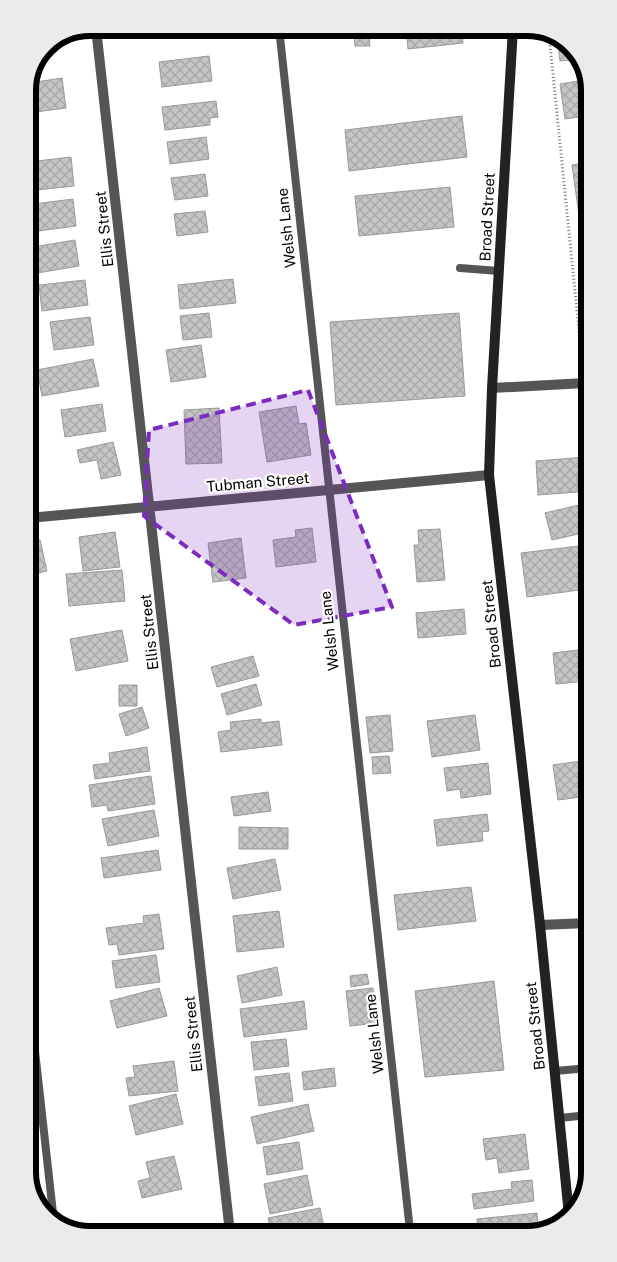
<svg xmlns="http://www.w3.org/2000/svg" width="617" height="1262" font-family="'Public Sans',sans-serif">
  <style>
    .building { fill: url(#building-cross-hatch); stroke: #999 }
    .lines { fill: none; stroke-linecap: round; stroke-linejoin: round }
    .path { stroke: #777; stroke-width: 3; stroke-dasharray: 1 2.5; stroke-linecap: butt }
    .service { stroke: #555; stroke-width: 8 }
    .minor { stroke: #555; stroke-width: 10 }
    .tertiary { stroke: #555; stroke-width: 10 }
    .secondary { stroke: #222; stroke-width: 10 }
    .marked { fill: #7b2cbf; fill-opacity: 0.2; stroke: #7b2cbf; stroke-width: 4; stroke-dasharray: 10 6; stroke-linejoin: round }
    .labels { text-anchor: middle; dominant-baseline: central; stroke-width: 4.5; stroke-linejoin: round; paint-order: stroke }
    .street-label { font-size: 15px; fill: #000; stroke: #fff }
    .rim { fill: none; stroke: #000; stroke-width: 6 }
  </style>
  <defs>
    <pattern id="building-cross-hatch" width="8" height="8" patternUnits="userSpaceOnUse" patternTransform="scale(1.25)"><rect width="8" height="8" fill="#c4c4c4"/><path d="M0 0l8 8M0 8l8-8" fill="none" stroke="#a7a7a7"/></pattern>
  </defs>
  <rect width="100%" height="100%" fill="#fff"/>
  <path class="building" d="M247 28H264V31L247 33Z
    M406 28H461L463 43 408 49Z
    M369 33 370 46H355L354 34Z
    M557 37 565 40 579 59 560 61Z
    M209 56 212 81 162 87 159 62Z
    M62 78 66 108 28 113 29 83Z
    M585 80V116L565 119 560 84Z
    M216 101 218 117 210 118V125L165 130 162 107Z
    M462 116 467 157 349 171 345 130Z
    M206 137 209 159 170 164 167 142Z
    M71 157 74 186 28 191V162Z
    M585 163V230H581L572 165Z
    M205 174 208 196 175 200 171 178Z
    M450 187 454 227 359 236 355 196Z
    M73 199 76 226 38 231 34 204Z
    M205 211 208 232 177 236 174 214Z
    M75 240 79 266 37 273 33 247Z
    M581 250H586V291Z
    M233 279 236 303 180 309 178 285Z
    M85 280 88 305 42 311 39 285Z
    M209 313 212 337 183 340 180 316Z
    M459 313 465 396 336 405 330 322Z
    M90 317 94 345 54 350 50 322Z
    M201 345 206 377 171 382 166 350Z
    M93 359 99 386 42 396 37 370Z
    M102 404 106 431 65 437 61 410Z
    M296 406 299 424 306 423 311 455 267 462 259 412Z
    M219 408 222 463 186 464 184 410Z
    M113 442 121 475 101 479 97 460 80 463 77 450Z
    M586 457 587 472 577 473 578 492 538 495 536 461Z
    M587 503V532L552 540 545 513Z
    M312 528 316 562 276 567 273 540 296 537 295 530Z
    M440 529 445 580 417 582 414 545H419L418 530Z
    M115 532 120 567 83 571 79 537Z
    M241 538 246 578 213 582 208 543Z
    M40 540 47 571 30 575V543Z
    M587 545V589L527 597 521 553Z
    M122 570 125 601 69 606 66 574Z
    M464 609 466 634 418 638 416 613Z
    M122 630 128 661 76 671 70 639Z
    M587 649V681L556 684 553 653Z
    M253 656 259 676 217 687 211 667Z
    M256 684 262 705 227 715 221 694Z
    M119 685H137V706H119Z
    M142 707 149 728 126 736 119 714Z
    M390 715 393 751 370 753 366 717Z
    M475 715 480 750 432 757 427 721Z
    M261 719V723L279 721 282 745 221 752 218 732 231 730 230 722Z
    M147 747 150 771 95 779 93 765 110 763 109 753Z
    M389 756 391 773 373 774 372 757Z
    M588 760V796L558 800 553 765Z
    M488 763 491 794 461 798 460 789 447 791 444 768Z
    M151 776 155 804 108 811 107 805 92 807 89 785Z
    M268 792 271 811 234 816 231 797Z
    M154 810 159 836 108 846 102 819Z
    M487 814 489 831 482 832 483 841 437 846 434 820Z
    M239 827 288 828V849H239Z
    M158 850 161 870 104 878 101 858Z
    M275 859 281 890 233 899 227 868Z
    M471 887 476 921 398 930 394 895Z
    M279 911 284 947 237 952 233 916Z
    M159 914 164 949 119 955 117 944 109 945 106 928 144 923 143 916Z
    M156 955 160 982 116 988 112 961Z
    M277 967 282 995 242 1003 237 976Z
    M367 974 369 984 351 987 350 976Z
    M494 981 504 1070 425 1077 415 991Z
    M159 988 167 1016 117 1028 110 1001Z
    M373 988 377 1023 350 1026 346 991Z
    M304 1001 307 1029 244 1037 240 1009Z
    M286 1039 289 1066 254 1070 251 1042Z
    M174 1061 178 1091 129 1096 126 1078 135 1077 133 1066Z
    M334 1068 336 1086 304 1090 302 1072Z
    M289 1073 293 1101 259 1106 255 1077Z
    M176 1094 183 1124 136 1135 129 1106Z
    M308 1104 314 1131 257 1144 251 1117Z
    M525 1134 529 1169 499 1173 497 1158 486 1160 483 1139Z
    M299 1142 303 1169 267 1175 263 1147Z
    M174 1156 182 1189 142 1198 138 1181 150 1178 146 1162Z
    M307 1175 313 1205 270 1214 264 1184Z
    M532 1180 534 1201 474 1209 472 1194 512 1189 511 1182Z
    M320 1208 325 1232 271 1233 268 1218Z
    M537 1213 538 1228 478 1230 477 1219Z"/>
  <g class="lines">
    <path class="path" d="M549 35 583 370"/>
    <path class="service" d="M279 28 410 1231
      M460 268 499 271
      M31 1015 54 1222
      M555 1071 589 1068
      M559 1118 589 1115"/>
    <path class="minor" d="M96 28 230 1233
      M29 518 489 475
      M540 925 588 923"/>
    <path class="tertiary" d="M492 388 586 383"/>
    <path class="secondary" d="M513 28 492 388 489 475 540 925 569 1215"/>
  </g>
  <path class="marked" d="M308 390 392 607 294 625 144 516 149 430Z"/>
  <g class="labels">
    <g class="street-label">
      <text transform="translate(487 217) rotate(-87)">Broad Street</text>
      <text transform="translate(286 228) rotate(-96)">Welsh Lane</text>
      <text transform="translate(104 229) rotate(-96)">Ellis Street</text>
      <text transform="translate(258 482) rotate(-5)">Tubman Street</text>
      <text transform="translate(491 624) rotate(-96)">Broad Street</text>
      <text transform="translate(329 631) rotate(-96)">Welsh Lane</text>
      <text transform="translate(149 632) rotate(-96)">Ellis Street</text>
      <text transform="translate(535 1026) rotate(-96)">Broad Street</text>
      <text transform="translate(193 1034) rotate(-96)">Ellis Street</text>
      <text transform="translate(374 1034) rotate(-96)">Welsh Lane</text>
    </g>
  </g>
  <path d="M0 0H617V1262H0ZM90 36H527A54 54 0 0 1 581 90V1172A54 54 0 0 1 527 1226H90A54 54 0 0 1 36 1172V90A54 54 0 0 1 90 36Z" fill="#ebebeb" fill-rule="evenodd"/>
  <path class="rim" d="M90 36H527A54 54 0 0 1 581 90V1172A54 54 0 0 1 527 1226H90A54 54 0 0 1 36 1172V90A54 54 0 0 1 90 36Z"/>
</svg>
